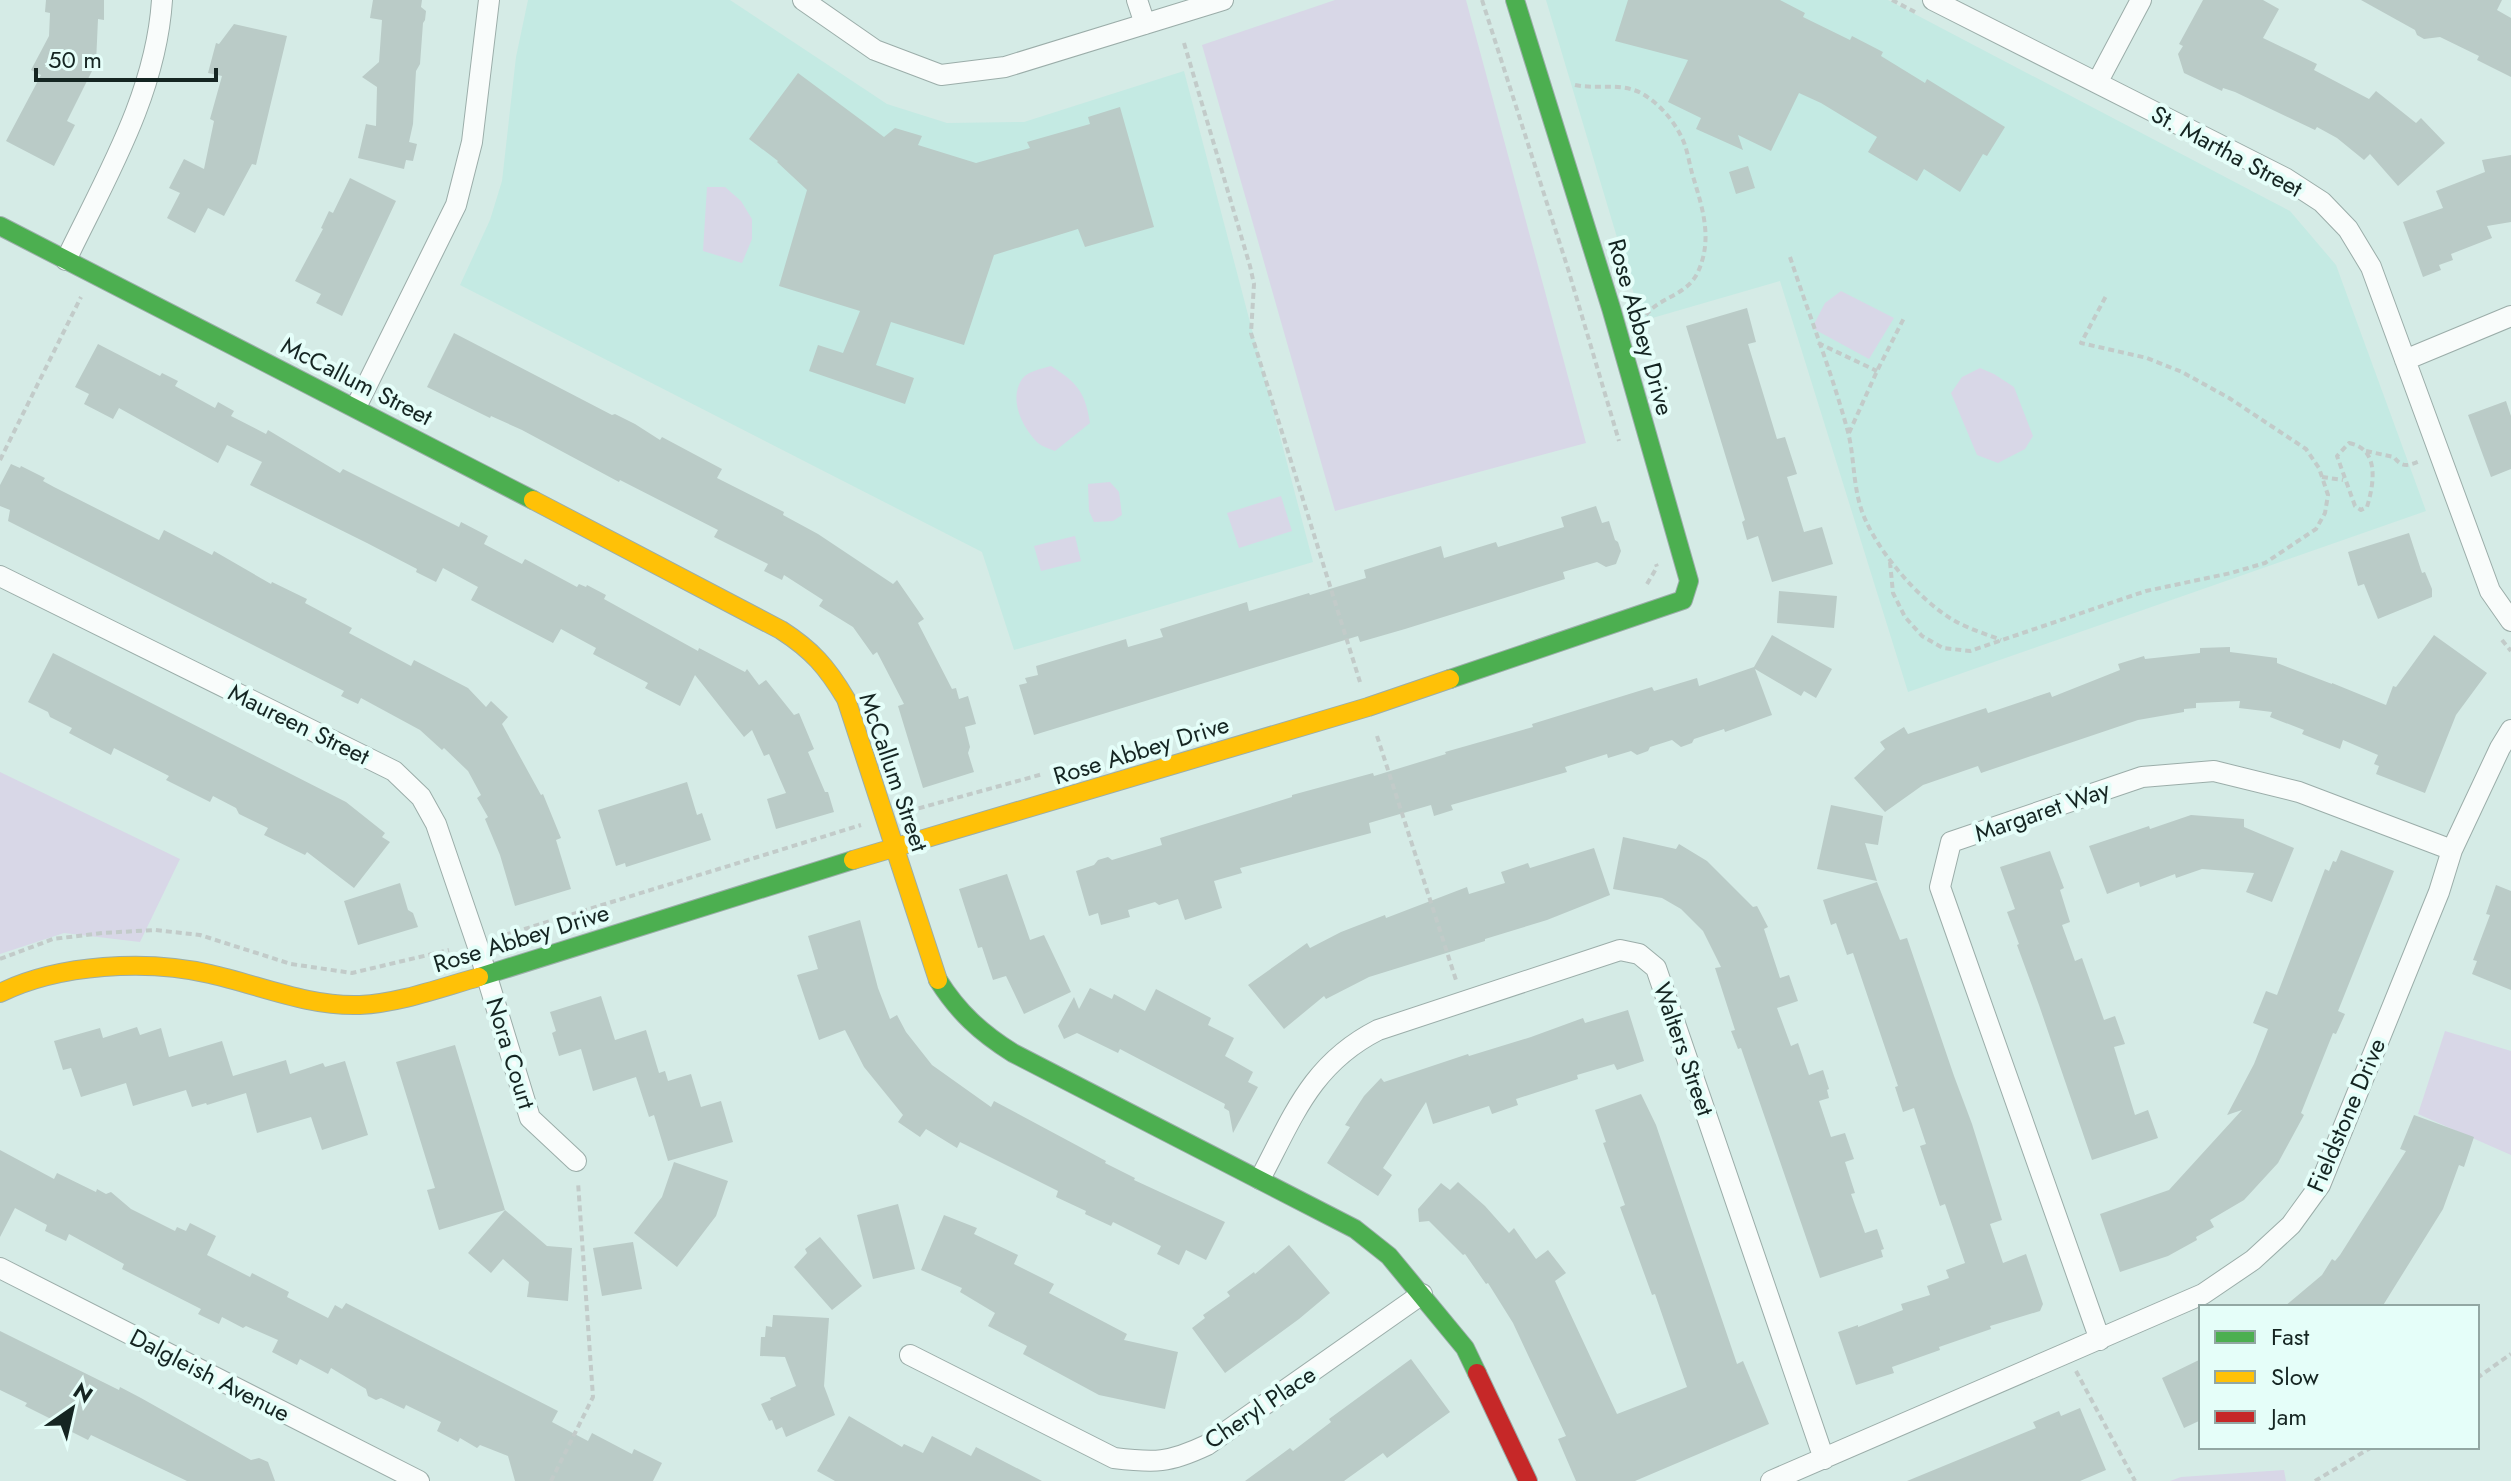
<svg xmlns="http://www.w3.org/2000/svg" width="2511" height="1481" font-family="Jost,sans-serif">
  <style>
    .built { fill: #c4eae3 }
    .green { fill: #d8d7e7 }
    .building { fill: #bacbc7 }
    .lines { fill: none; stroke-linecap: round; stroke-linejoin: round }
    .street-casing { stroke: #9bada9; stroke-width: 22 }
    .fast-casing { stroke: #9bada9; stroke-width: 20 }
    .slow-casing { stroke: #9bada9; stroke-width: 20 }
    .jam-casing { stroke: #9bada9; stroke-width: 20 }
    .path { stroke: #c2cbc9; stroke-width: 4; stroke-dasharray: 6 4; stroke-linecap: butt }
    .street { stroke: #f9fcfb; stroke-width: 20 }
    .fast { stroke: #4caf50; stroke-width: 18 }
    .slow { stroke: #ffc107; stroke-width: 18 }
    .jam { stroke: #c62828; stroke-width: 18 }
    .labels { text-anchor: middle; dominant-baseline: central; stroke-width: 8; stroke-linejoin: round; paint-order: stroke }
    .street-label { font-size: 24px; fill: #152522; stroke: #e5fef9 }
  </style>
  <rect width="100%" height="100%" fill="#d5ebe6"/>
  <path class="built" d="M528 0H730L887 104 947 123 1024 122 1184 71 1313 562 1014 650 982 552 460 285 490 220 502 181 516 57Z
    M1546 0H1888L2290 211 2336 265 2426 511 1908 692 1780 281 1642 321Z"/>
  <path class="green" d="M1335 0H1466L1586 443 1335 511 1202 45Z
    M707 187H725L741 201 752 219V239L742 263 703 251Z
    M1841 291 1894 318 1869 359 1812 328 1825 303Z
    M1051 366C1077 383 1085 391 1090 423L1055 451C1050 449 1043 447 1038 443 1023 428 1008 400 1022 379 1028 371 1041 369 1051 366Z
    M1980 368 1994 374 2014 387 2033 436 2025 449 1998 463 1977 455 1951 393 1962 377Z
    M1110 482 1119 492 1122 515 1113 521 1094 522 1089 511 1088 484Z
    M1281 496 1292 531 1239 548 1227 513Z
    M1075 536 1081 561 1041 571 1034 546Z
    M0 772 180 859 140 942 64 933 0 954Z
    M2445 1031 2511 1051V1155L2418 1114Z
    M2284 1470 2286 1481H2170L2181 1477Z"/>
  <path class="building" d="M46 0H104V20L98 19 96 63 67 121 75 125 54 166 6 141 41 75 31 70 49 36 50 13 45 12Z
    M373 0H422L421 7 426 11 425 20 423 23 420 64 416 71 413 124 409 142 417 144 413 161 406 160 404 169 358 158 366 124 376 126 377 87 362 77 379 62 382 20 370 18Z
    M1628 0H1780L1805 13 1803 17 1850 40 1852 36 1883 52 1881 56 1925 83 1927 79 2005 127 1987 156 1983 154 1960 192 1924 169 1917 181 1868 152 1877 137 1821 103 1799 93 1771 151 1738 135 1743 150 1696 129 1701 118 1668 102 1688 60 1615 41Z
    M2203 0H2263L2279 9 2263 38 2317 64 2314 70 2369 99 2376 91 2416 123 2421 118 2445 143 2398 186 2370 154 2364 160 2337 138 2317 127 2315 130 2235 92 2223 88 2222 91 2184 73 2178 54 2183 46 2179 44Z
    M2361 0H2502L2497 10 2511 18V77L2477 60 2479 56 2440 37 2424 39 2417 35 2415 30Z
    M234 24 287 36 256 165 252 164 224 216 208 208 195 233 167 218 180 193 169 188 184 159 204 169 214 121 210 119 222 76 208 73 216 43 219 44Z
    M798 73 884 137 895 128 922 136 918 145 976 163 1030 148 1027 142 1090 124 1088 117 1120 107 1154 227 1085 247 1078 229 994 255 964 345 891 322 876 365 914 378 905 404 809 371 818 345 843 353 860 311 779 286 807 190 777 162 778 161 749 139Z
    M2511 155V222L2487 226 2492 238 2451 254 2453 260 2439 265 2441 270 2423 277 2403 222 2443 208 2436 191 2485 172 2482 160Z
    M1748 166 1755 188 1736 194 1729 172Z
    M350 178 396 201 342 316 316 303 321 294 295 281 323 229 321 228 329 211 333 213Z
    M1747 308 1756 342 1748 344 1777 439 1785 437 1797 474 1787 477 1804 532 1822 527 1833 564 1772 582 1758 536 1747 540 1742 522 1745 520 1686 326Z
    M454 333 612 415 615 414 635 424 660 440 662 437 722 469 717 478 784 512 783 515 818 534 893 584 897 580 924 619 918 623 952 689 956 688 959 699 968 696 976 724 965 727 970 747 968 753 974 772 923 788 898 706 904 704 877 652 873 655 853 627 819 606 823 600 784 575 782 580 764 571 768 564 714 537 718 530 620 480 619 482 522 430 491 416 490 418 427 387Z
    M98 344 160 376 162 373 178 381 175 386 215 408 218 402 234 411 231 416 266 434 268 430 340 473 343 469 459 527 461 522 488 536 484 544 522 564 525 559 577 587 579 584 586 587 587 585 606 595 604 599 698 651 699 648 745 672 747 669 759 685 766 680 794 715 799 713 814 749 808 752 825 792H828L834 812 776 829 767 799 786 793 769 754 764 756 752 730 744 737 695 675 680 706 645 688 648 683 593 654 596 648 561 629 553 643 471 600 478 587 443 568 436 582 416 572 417 569 367 543 250 485 262 462 227 445 218 463 119 408 113 419 84 404 89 394 75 387Z
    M2506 401 2511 416V469L2491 477 2468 415Z
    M11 464 20 468 21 466 45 478 43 481 54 487 159 540 164 530 212 555 214 551 271 584 272 582 307 599 305 603 352 628 349 633 411 666 414 660 468 688 486 707 491 701 508 717 502 724 541 795 543 794 561 838 556 840 571 889 515 906 500 855 485 819 488 817 477 798 481 795 468 771 444 748 442 750 420 730 361 698 358 704 341 696 344 691 8 521 10 510 0 506V485Z
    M1596 506 1602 523 1609 521 1615 540 1618 542 1621 551 1616 564 1606 567 1597 562 1563 572 1565 579 1405 629 1360 642 1358 636 1034 735 1019 685 1027 683 1025 678 1038 675 1036 666 1126 639 1128 647 1163 637 1160 629 1247 602 1249 611 1309 593 1310 595 1366 578 1364 570 1441 546 1444 558 1496 542 1498 547 1564 527 1561 517Z
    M2409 533 2422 573 2425 572 2432 589V597L2378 619 2364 584 2358 586 2348 552Z
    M1779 591 1837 596 1834 628 1777 623Z
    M1772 635 1832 669 1816 698 1804 691 1801 696 1755 669 1772 715 1725 732 1724 729 1694 739 1692 743 1681 747 1672 740 1650 747 1648 751 1637 755 1631 751 1608 758 1607 754 1565 767 1567 772 1451 805 1453 810 1434 816 1431 805 1369 823 1371 833 1240 868 1242 873 1214 881 1222 908 1185 920 1178 899 1159 905 1155 902 1128 910 1130 917 1101 925 1098 913 1089 916 1076 871 1094 865 1098 860 1108 857 1112 860 1162 845 1160 838 1292 797V795L1373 773 1374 776 1446 754 1445 752 1533 727 1532 724 1652 687 1654 691 1697 678 1699 686 1754 667Z
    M2434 635 2487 673 2456 715 2425 793 2376 774 2379 766 2374 764 2378 755 2343 740 2340 749 2302 734 2304 730 2270 717 2272 712 2239 708 2240 701 2196 703V708L2184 709V712L2138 720 1981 773 1978 766 1923 785 1885 812 1854 778 1885 749 1880 742 1904 727 1908 734 1986 708 1988 713 2050 692 2052 697 2120 670 2118 664 2144 656 2145 659 2200 653V648L2230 647V652L2277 658V663L2332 684V683L2386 705 2393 686 2396 687Z
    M53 653 346 802 385 833 382 837 390 842 354 888 307 852 305 855 264 835 268 828 239 814 236 808 213 796 210 802 166 780 169 776 114 748 111 755 69 733 72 728 50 717 48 712 28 702Z
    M687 782 697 815 702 813 711 840 626 867 625 863 616 866 598 810Z
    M1831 805 1883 816 1878 845 1865 843 1877 881 1817 869Z
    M2191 815 2244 819V827L2294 848 2272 902 2246 892 2254 873 2202 869 2176 878 2175 874 2140 887 2139 882 2107 894 2089 846 2149 826 2150 829Z
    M1623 837 1676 849 1679 844 1707 861 1753 907 1757 906 1768 927 1764 929 1780 978 1789 975 1798 1001 1777 1008 1791 1046 1798 1043 1809 1075 1823 1070 1829 1089 1827 1090 1829 1098 1819 1101 1831 1137 1845 1133 1854 1159 1845 1162 1855 1193 1851 1194 1865 1233 1877 1229 1884 1249 1881 1250 1883 1257 1820 1278 1741 1048 1738 1049 1731 1031 1735 1030 1715 968 1721 967 1703 931 1681 909 1662 898 1613 889Z
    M1594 848 1610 895 1547 920 1485 939V941L1369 977 1326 999 1324 996 1284 1029 1248 985 1307 943 1310 948 1341 932 1385 915 1386 918 1467 887 1469 894 1505 883 1501 872 1528 863 1530 868Z
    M2341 850 2394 871 2338 1011 2345 1014 2336 1034 2333 1033 2301 1113 2304 1115 2278 1163 2244 1200 2210 1220 2214 1227 2196 1237 2197 1240 2168 1256 2120 1272 2100 1214 2169 1190 2242 1110 2227 1115 2254 1064 2268 1029 2253 1023 2266 991 2277 995 2325 869 2329 871 2333 861 2336 862Z
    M2050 851 2064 888 2060 890 2070 922 2062 925 2075 961 2082 958 2104 1020 2115 1016 2125 1044 2114 1047 2135 1115 2148 1110 2158 1138 2092 1160 2039 1005 2017 945 2019 944 2007 912 2015 909 2000 867Z
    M1007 874 1030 940 1044 935 1071 992 1024 1014 1006 976 993 980 982 947 978 948 959 889Z
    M1877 882 1900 940 1907 938 1954 1076 1972 1124 2002 1220 1990 1224 2003 1263 2026 1254 2043 1304 2040 1311 1990 1326 1991 1329 1939 1347 1940 1350 1892 1367 1894 1373 1856 1385 1838 1332 1858 1325V1327L1903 1310 1901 1304 1930 1295 1927 1286 1949 1278 1946 1270 1965 1263 1945 1204 1940 1206 1920 1146 1926 1144 1914 1108 1903 1112 1895 1087 1898 1086 1853 953 1847 955 1836 923 1831 925 1823 900Z
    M400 883 408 910 413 913 418 927 358 945 344 901Z
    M2496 885 2511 891V990L2472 974 2477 961 2473 960 2490 915 2486 914Z
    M860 920 878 988 890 1019 897 1015 906 1032 932 1065 991 1107 994 1101 1106 1161 1105 1163 1135 1178 1134 1180 1225 1222 1206 1260 1186 1250 1179 1265 1157 1254 1161 1246 1113 1222 1111 1226 1085 1214 1086 1211 1056 1197 1058 1191 960 1142 957 1148 926 1129 920 1137 898 1122 903 1115 864 1067 845 1030 819 1040 797 975 818 969 808 936Z
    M1090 988 1112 999 1114 994 1145 1011 1156 989 1211 1018 1208 1025 1234 1038 1225 1056 1253 1072 1248 1082 1258 1087 1233 1133 1229 1111 1224 1108 1225 1104 1120 1049 1118 1053 1077 1033 1064 1039 1058 1026 1074 997 1079 1009Z
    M601 996 615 1040 646 1030 659 1073 665 1071 668 1081 691 1074 701 1107 721 1101 733 1142 668 1161 654 1115 649 1117 636 1077 593 1091 581 1049 559 1056 552 1033 556 1031 550 1012Z
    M1628 1010 1644 1061 1617 1070 1614 1064 1577 1075 1578 1079 1516 1099 1518 1105 1492 1114 1489 1106 1433 1124 1426 1102 1383 1168 1392 1175 1378 1196 1327 1163 1350 1127 1345 1125 1364 1096 1381 1078 1384 1082 1468 1054 1469 1056 1531 1037 1583 1018 1585 1023Z
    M137 1027 140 1035 161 1028 169 1057 222 1041 233 1076 286 1060 290 1074 323 1063 325 1067 345 1061 368 1135 322 1150 311 1117 257 1133 246 1093 207 1105 206 1103 192 1107 186 1090 133 1106 126 1083 81 1097 71 1068 63 1070 54 1041 100 1028 103 1038Z
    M455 1045 505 1210 439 1230 427 1190 435 1188 396 1062Z
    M1641 1094 1656 1125 1737 1364 1743 1361 1769 1424 1635 1481H1576L1558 1439 1566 1436 1513 1323 1488 1283 1486 1284 1465 1254 1463 1255 1429 1221 1419 1222 1418 1209 1441 1183 1450 1190 1458 1182 1485 1206 1509 1233 1514 1228 1536 1259 1548 1250 1566 1273 1555 1281 1617 1414 1687 1387 1655 1294 1652 1295 1620 1207 1625 1205 1603 1143 1606 1142 1595 1110Z
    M2414 1115 2474 1137 2464 1167 2459 1165 2443 1209 2382 1307H2284L2322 1275 2332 1259 2335 1261 2340 1255 2406 1151 2400 1149Z
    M0 1150 54 1179 57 1173 96 1192 97 1189 106 1194 111 1192 131 1209 175 1231 177 1227 186 1231 190 1223 216 1236 207 1255 250 1277 252 1273 289 1292 287 1297 328 1318 335 1305 342 1309 346 1303 558 1411 552 1422 588 1441 592 1433 632 1454 634 1449 662 1463 653 1481H515L508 1456 480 1445 477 1448 460 1438 458 1442 437 1431 441 1422 406 1405 404 1409 381 1398 376 1400 368 1396 366 1389 331 1368 328 1374 300 1359 297 1365 272 1352 278 1340 246 1326 243 1328 222 1317 219 1324 198 1314 201 1309 122 1269 124 1264 69 1234 66 1241 45 1231 47 1225 15 1208 0 1237Z
    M674 1162 728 1181 716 1216 677 1267 634 1233 662 1197Z
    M898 1204 915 1269 873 1279 857 1215Z
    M505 1210 547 1246 572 1248 568 1301 527 1297 529 1282 503 1259 491 1273 468 1253Z
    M944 1215 977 1228 974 1234 1018 1255 1014 1264 1054 1284 1049 1293 1127 1334 1124 1340 1178 1352 1165 1409 1099 1395 1023 1354 1027 1346 988 1326 995 1313 960 1292 962 1288 921 1270Z
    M820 1237 862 1286 832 1310 794 1267 807 1253 805 1249Z
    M633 1242 642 1289 602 1296 593 1248Z
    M1289 1245 1330 1293 1299 1319 1225 1373 1192 1328 1205 1318 1203 1315 1230 1296 1227 1292 1254 1272 1255 1274Z
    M773 1315 829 1318 824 1386 835 1415 786 1437 782 1427 776 1430 772 1420 769 1421 761 1404 771 1400 770 1398 796 1386 785 1357 760 1356 761 1337H765L766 1326 772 1327Z
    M0 1331 119 1390 120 1387 141 1398 251 1460 259 1458 268 1462 275 1481H187L91 1435 88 1440 60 1426 61 1424 25 1406 27 1403 0 1390Z
    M1411 1359 1450 1412 1421 1433 1387 1458 1383 1453 1344 1481H1245L1290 1448 1293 1451 1331 1422 1329 1419Z
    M2201 1359V1420L2184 1428 2162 1378Z
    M2080 1408 2106 1470 2080 1481H1907L2036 1428 2033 1422 2059 1411 2061 1416Z
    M849 1416 902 1447 904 1444 923 1453 932 1436 971 1456 976 1447 1042 1481H835L817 1471Z"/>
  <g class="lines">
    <defs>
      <path id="street" d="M803 0 875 50 941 75 1005 67 1223 0
        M1137 0 1145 24
        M1933 0 2285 178 2322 202 2348 229 2371 267 2490 591 2511 621
        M2097 83 2141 0
        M66 260C106 177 156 94 162 0
        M2405 360 2511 316
        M356 407 456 205 472 142 489 0
        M0 576 394 771 421 797 436 824 477 944 530 1118 576 1161
        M1260 1179C1293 1117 1311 1064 1378 1030L1620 950 1639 954 1656 968 1824 1459
        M0 1268 419 1481
        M2100 1340 1940 887 1951 842 2142 777 2214 771 2299 792 2452 850
        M910 1355 1114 1458C1155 1463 1169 1463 1207 1445L1422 1294
        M1771 1481 2203 1294 2253 1260 2291 1225 2320 1185 2439 892 2452 850 2500 748 2511 730"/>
      <path id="fast" d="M0 226 533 500
        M1450 679 1683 600 1689 581 1611 308 1515 0
        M479 977 853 860
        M938 980C958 1012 981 1033 1013 1053L1355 1229 1389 1256 1465 1348 1477 1373"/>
      <path id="slow" d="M533 500 781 630C812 650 827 667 846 699L938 980
        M853 860 1368 707 1450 679
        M0 993C59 964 147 959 210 974 259 985 309 1007 360 1005 400 1003 440 988 479 977"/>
      <path id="jam" d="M1477 1373 1528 1481"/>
    </defs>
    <use href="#street" class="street-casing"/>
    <use href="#fast" class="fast-casing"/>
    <use href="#slow" class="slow-casing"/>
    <use href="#jam" class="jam-casing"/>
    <path class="path" d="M1482 0 1568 269 1619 441
      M1892 0 1915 12
      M1184 43 1250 266 1254 284 1251 333 1360 682
      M1575 85C1599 90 1624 81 1646 96 1661 106 1674 121 1682 138 1687 148 1689 162 1692 173 1702 207 1714 239 1697 274 1685 296 1660 297 1646 315
      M1790 257C1809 315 1832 373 1848 432 1854 456 1853 481 1860 505 1871 545 1919 601 1955 621 1969 629 1986 634 2001 640
      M1818 343 1877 371
      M1849 433 1877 371 1905 316
      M2349 443C2380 449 2374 484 2367 507L2361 510 2355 506 2337 456Z
      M2366 451 2394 457C2402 468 2408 466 2420 461
      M0 460 81 297
      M2322 477 2343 480
      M1890 562 1893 593 1905 617 1922 636 1943 648 1970 651 2146 591 2231 573 2265 563 2316 529 2325 513 2328 495 2319 468 2306 449 2229 398 2182 372 2147 358 2081 343 2106 296
      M1647 584 1657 567 1656 564
      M2502 640 2511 651
      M1377 736 1456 980
      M909 811 1043 774
      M505 935 861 825
      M0 959 53 939 102 933 155 930 200 935 291 964 352 973 449 950
      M2076 1371 2135 1481
      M2477 1378 2511 1354
      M551 1481 593 1397 578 1182
      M2315 1481 2372 1447"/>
    <use href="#street" class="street"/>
    <use href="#fast" class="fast"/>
    <use href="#slow" class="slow"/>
    <use href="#jam" class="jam"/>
  </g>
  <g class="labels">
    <g class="street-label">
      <text transform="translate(2227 151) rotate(28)">St. Martha Street</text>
      <text transform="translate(1641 327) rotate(74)">Rose Abbey Drive</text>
      <text transform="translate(357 381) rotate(27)">McCallum Street</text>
      <text transform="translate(299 724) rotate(26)">Maureen Street</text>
      <text transform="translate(1141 750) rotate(-17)">Rose Abbey Drive</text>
      <text transform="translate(894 772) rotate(71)">McCallum Street</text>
      <text transform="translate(2042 811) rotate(-19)">Margaret Way</text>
      <text transform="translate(521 938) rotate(-17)">Rose Abbey Drive</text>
      <text transform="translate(1684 1049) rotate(71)">Walters Street</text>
      <text transform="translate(511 1053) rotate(73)">Nora Court</text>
      <text transform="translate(2346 1115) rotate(-67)">Fieldstone Drive</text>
      <text transform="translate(210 1375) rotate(27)">Dalgleish Avenue</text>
      <text transform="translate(1260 1407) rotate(-34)">Cheryl Place</text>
    </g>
  </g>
  <rect x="2199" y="1305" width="280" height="144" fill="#e5fef9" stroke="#92a7a3" stroke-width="2"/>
  <rect x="2215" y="1331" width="40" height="12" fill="#4caf50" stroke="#92a7a3" stroke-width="2"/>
  <text x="2271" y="1345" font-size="24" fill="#152522">Fast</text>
  <rect x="2215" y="1371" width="40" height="12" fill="#ffc107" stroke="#92a7a3" stroke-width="2"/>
  <text x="2271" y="1385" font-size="24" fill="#152522">Slow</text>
  <rect x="2215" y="1411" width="40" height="12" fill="#c62828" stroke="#92a7a3" stroke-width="2"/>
  <text x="2271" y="1425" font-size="24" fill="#152522">Jam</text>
  <g transform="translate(72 1409) rotate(34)" stroke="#e5fef9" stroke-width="6" paint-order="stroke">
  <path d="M0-6L14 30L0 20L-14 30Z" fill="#152522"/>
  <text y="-12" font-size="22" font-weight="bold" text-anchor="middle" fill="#152522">N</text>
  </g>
  <path d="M36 68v12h180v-12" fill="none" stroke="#152522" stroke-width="4"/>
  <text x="48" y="68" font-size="24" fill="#152522" stroke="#e5fef9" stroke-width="6" paint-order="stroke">50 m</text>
</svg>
